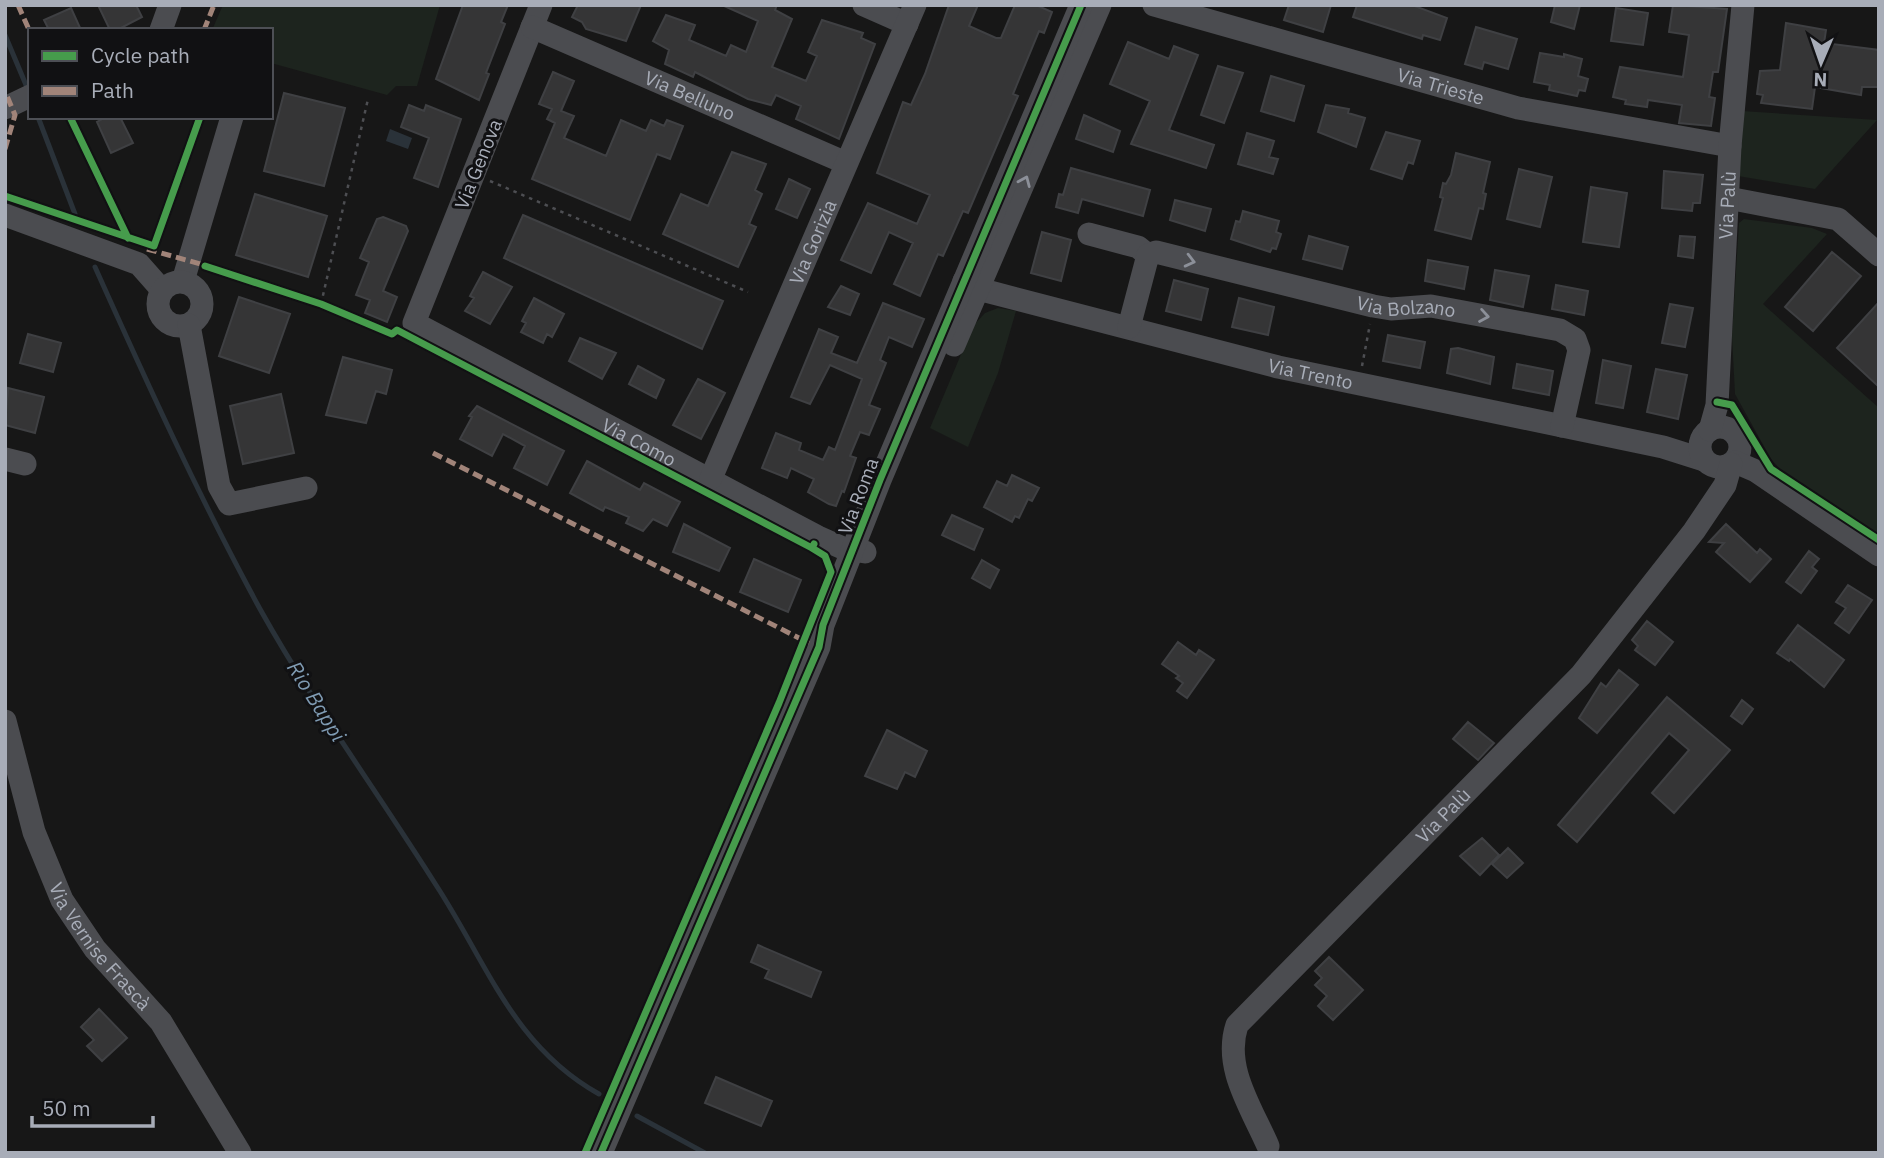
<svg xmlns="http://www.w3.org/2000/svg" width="1884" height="1158" font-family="'IBM Plex Sans',sans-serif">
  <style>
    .green { fill: #1d241e }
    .water { fill: #2a3239 }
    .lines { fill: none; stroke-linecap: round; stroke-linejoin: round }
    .stream { stroke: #2a3239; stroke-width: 5 }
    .building { fill: #353536; stroke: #3f4043; stroke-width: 2 }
    .path { stroke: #4d4e52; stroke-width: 2.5; stroke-dasharray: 3.5 5; stroke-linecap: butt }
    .minor { stroke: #4b4c50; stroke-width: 23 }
    .quiet { stroke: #a18479; stroke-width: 5; stroke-dasharray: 10 5; stroke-linecap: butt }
    .cycleway-casing { stroke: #111113; stroke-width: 11 }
    .cycleway { stroke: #469c4c; stroke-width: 7 }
    .oneway { stroke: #8c9099 }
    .labels { text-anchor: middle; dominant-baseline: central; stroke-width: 6; stroke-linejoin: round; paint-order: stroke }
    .street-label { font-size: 19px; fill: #a8adb8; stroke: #111113 }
    .water-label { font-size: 21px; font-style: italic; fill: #7f9bb3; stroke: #111113 }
  </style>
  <rect width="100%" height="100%" fill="#171717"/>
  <path class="green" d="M223 5H440L417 86H396L387 95 271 63V30H212Z
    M1742 111 1877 120 1815 189 1738 176Z
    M1744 219 1812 228 1827 234 1763 304 1879 408V534L1781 470 1771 459 1735 394 1732 336 1739 223Z
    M998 308 1016 311 998 373 968 447 930 428 973 326 985 313Z"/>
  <path class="water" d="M390 129 412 138 408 149 386 141Z"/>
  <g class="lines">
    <path class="stream" d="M5 35 26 85
      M38 117 75 214
      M95 267C147 383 199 497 260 609 313 704 378 793 436 885 487 963 513 1046 599 1094
      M637 1116 705 1153"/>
  </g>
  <path class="building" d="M98 5H136L142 17 117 30H110Z
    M463 5H508L501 22 505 24 486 73 489 74 479 100 436 79Z
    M578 5H641L626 41 586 29 582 22 572 17Z
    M722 5H777L775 10 792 19 772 67 806 81 817 56 808 52 822 20 863 33 861 38 875 44 839 139 796 119 801 106 776 95 771 105 748 99 695 72 693 77 665 64 669 50 653 41 666 15 695 25 689 40 726 56 731 45 746 52 758 21Z
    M949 5H978L969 26 996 38H1001L1015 5H1036L1052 12 1044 33 1039 31 1013 94 1018 96 968 213 963 211 943 256 938 254 920 296 894 284 913 243 889 232 871 273 841 260 868 203 917 224 930 195 877 173 903 102 911 105 925 74Z
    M1289 5H1331L1323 32 1284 20Z
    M1357 5H1412L1447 18 1440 40 1423 35 1422 39 1353 17Z
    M1555 5H1580L1574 29 1551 22Z
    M1673 5 1727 9 1718 72H1713L1709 97 1715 98 1711 126 1679 123 1682 105 1648 100 1647 107 1625 104 1626 100 1613 97 1620 67 1683 77 1689 35 1669 32Z
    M71 8 81 30H49L44 20Z
    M1616 8 1648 13 1643 45 1611 41Z
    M1786 23 1826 30 1824 43 1879 50V87H1862L1861 95 1815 87 1812 109 1761 103 1763 95 1757 94 1760 71 1780 70Z
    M1476 27 1517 39 1508 69 1484 62 1482 69 1465 64Z
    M1128 42 1169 59 1174 46 1198 55 1169 130 1214 145 1206 168 1131 144 1150 101 1110 84Z
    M1540 53 1564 57V54L1582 59 1578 76 1588 79 1585 91 1579 90 1577 96 1549 90 1550 85 1534 82Z
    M1218 66 1243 73 1224 123 1201 115Z
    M553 72 574 81 561 111 574 116 564 138 606 156 621 120 646 131 651 120 664 126 667 120 683 126 670 159 657 154 630 220 532 179 555 123 547 119 552 109 539 104Z
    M1271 76 1304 86 1294 121 1261 111Z
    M284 93 345 108 324 186 264 171Z
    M409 105 424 111 426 105 461 119 438 187 414 178 429 138 401 127Z
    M1326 105 1349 109 1348 113 1365 118 1356 147 1318 132Z
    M1084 115 1120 131 1113 152 1076 139Z
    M106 117H120L133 143 111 153 97 122Z
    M1386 132 1420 141 1413 164 1408 162 1402 179 1371 169Z
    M1247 133 1274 141 1269 157 1278 159 1273 174 1238 164Z
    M732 152 766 164 755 190 762 194 749 224 756 227 738 267 663 234 681 194 708 206Z
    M1456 153 1490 162 1483 193 1486 194 1483 209 1479 208 1471 239 1435 230 1443 198 1440 197 1443 183 1446 184 1451 175Z
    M1071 168 1150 190 1143 216 1082 199 1078 213 1056 207 1059 194 1063 195Z
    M1519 169 1552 177 1540 227 1507 219Z
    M1664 171 1703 175 1700 203H1693L1692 211 1662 208Z
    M789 179 810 189 797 218 776 209Z
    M1591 187 1627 193 1619 247 1583 242Z
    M255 194 327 216 308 277 236 255Z
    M1175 200 1211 209 1205 231 1170 220Z
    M1243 211 1279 221 1276 232 1281 234 1276 249 1272 248 1270 252 1231 239 1236 221 1240 222Z
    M523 215 723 301 702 349 504 258Z
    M383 217 406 226 408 231 383 291 397 297 387 322 365 313 370 300 356 295 369 262 360 258 377 219Z
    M1042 232 1071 240 1061 281 1031 273Z
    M1309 236 1348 247 1342 269 1303 259Z
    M1680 236 1695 237 1693 258 1678 256Z
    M1832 252 1861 276 1813 331 1785 307Z
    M1428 260 1468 267 1464 289 1425 281Z
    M1495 270 1529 276 1523 307 1490 300Z
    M483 272 512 287 490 324 465 311 474 298 470 296Z
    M1174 280 1208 289 1201 320 1166 311Z
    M1556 285 1588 291 1584 315 1552 309Z
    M841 286 859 294 850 315 828 307Z
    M239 297 290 314 269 373 219 356Z
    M534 298 564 314 552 337 547 334 543 343 521 332 526 323 522 321Z
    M1239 298 1274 307 1268 335 1232 327Z
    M1879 302V387L1837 348Z
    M883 303 924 319 912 347 889 337 880 360 886 363 869 405 880 409 869 435 860 432 850 456 856 458 844 492 842 491 836 506 829 504 808 492 814 479 791 468 787 478 762 468 776 433 801 443 799 450 823 460 829 447 835 450 862 379 830 365 810 404 791 397 819 329 838 337 831 353 857 363Z
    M1670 304 1693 308 1685 347 1662 343Z
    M28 334 61 343 53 372 20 363Z
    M1388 335 1425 342 1420 368 1383 361Z
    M580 338 616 353 602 379 569 361Z
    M1458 348 1494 357 1490 384 1447 373 1451 349Z
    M343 357 392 370 386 394 376 391 366 423 326 415Z
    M1603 360 1631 366 1623 408 1596 403Z
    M1517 364 1553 371 1549 395 1513 388Z
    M638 366 664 380 656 398 629 384Z
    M1656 369 1687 375 1678 419 1647 412Z
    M698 379 725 393 701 439 673 425Z
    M8 388 44 397 35 433 5 425Z
    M281 394 294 453 243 464 230 406Z
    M477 406 564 451 547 485 514 468 525 446 503 434 492 456 460 439 472 417 469 416Z
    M587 461 640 490 644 483 680 502 667 526 653 519 643 531 626 523 629 517 605 507 603 511 570 493Z
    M1012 475 1039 488 1032 501 1028 499 1019 518 1015 516 1012 522 984 507 997 481 1007 486Z
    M952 515 983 529 974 550 942 535Z
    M684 524 730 548 719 571 673 552Z
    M1726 524 1757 553 1760 549 1771 559 1750 582 1716 552 1724 543 1709 542Z
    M1809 551 1819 559 1812 567 1817 571 1801 593 1786 582Z
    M754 559 801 580 788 612 740 592Z
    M982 560 999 570 990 588 972 578Z
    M1848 585 1872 600 1849 633 1835 623 1846 608 1836 602Z
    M1647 621 1673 642 1655 665 1635 650 1638 646 1632 640Z
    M1798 625 1844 660 1824 687 1790 659 1789 661 1777 653Z
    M1178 642 1196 655 1199 650 1214 660 1187 698 1177 691 1183 683 1176 678 1179 676 1162 664Z
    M1619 670 1638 685 1597 733 1579 718 1601 683 1606 687Z
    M1667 697 1730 750 1674 813 1652 793 1689 750 1669 733 1577 842 1558 825Z
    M1742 700 1753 709 1742 724 1731 716Z
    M1468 722 1494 743 1478 760 1453 739Z
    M887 730 927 751 915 777 905 772 897 789 865 776Z
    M1482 838 1499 855 1480 875 1460 856Z
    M1508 848 1523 863 1507 878 1492 864Z
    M758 945 821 972 811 997 765 978 769 970 751 962Z
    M1329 957 1363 990 1333 1020 1318 1006 1327 996 1315 985 1322 978 1315 971Z
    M99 1009 127 1038 102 1061 87 1046 94 1040 81 1027Z
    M716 1077 772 1101 761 1126 705 1103Z"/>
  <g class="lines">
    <path class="path" d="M490 181 748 292
      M321 304 368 99
      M1362 366 1370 324"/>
    <g class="minor">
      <path id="s1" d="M541 5 414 323 818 537 845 549 865 552"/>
      <path d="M864 5 907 24"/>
      <path id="s2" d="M1154 5 1518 108 1730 146"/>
      <path id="s3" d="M532 27 846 163"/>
      <path d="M161 30 170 5"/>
      <path d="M5 108 30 96"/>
      <path d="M1728 198 1838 219 1879 255"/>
      <path d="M5 215 139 264 162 290"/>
      <path d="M1089 234 1138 247 1148 255"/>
      <path d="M183 281 232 117"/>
      <path id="s4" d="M964 281 986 291 1278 367 1663 447 1704 460"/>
      <circle cx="180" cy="304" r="22"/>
      <path d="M189 325 219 486 229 504 306 488"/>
      <path id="s5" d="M1129 327 1148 255 1156 252 1373 306 1391 309 1431 306 1560 330 1575 339 1579 350 1562 426"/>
      <path d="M954 345 1100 5"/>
      <circle cx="1720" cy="447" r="20"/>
      <path id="s6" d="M1710 430 1717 405 1730 146 1743 5"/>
      <path d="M5 459 25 464"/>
      <path d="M1735 462 1756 471 1879 555"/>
      <path id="s7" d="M711 478 915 5"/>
      <path id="s8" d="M5 721 34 832 62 900 95 949 161 1022 240 1153"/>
      <path id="s9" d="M1268 1146C1251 1107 1223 1067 1237 1025L1581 675 1694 531 1725 485 1731 464"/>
      <path d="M601 1153 819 647 823 625 880 480 1081 5"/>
    </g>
    <path class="quiet" d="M18 5 30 32
      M204 30 214 5
      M5 149 15 115 7 96
      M147 249 211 267
      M433 453 809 643"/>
    <defs>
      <path id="cycleway" d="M70 117 128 238
        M5 196 154 246 200 117
        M205 266 321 304 392 334 397 330 812 548
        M1717 402 1732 405 1771 469 1879 540
        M585 1153 779 703 831 572 825 556 812 548 814 544
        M601 1153 819 647 823 625 880 480 1081 5"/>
    </defs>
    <use href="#cycleway" class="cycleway-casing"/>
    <use href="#cycleway" class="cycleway"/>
  </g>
  <defs><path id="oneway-chevron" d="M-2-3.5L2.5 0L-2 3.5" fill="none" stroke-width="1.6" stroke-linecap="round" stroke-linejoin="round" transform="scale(1.75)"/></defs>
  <g class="oneway">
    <use href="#oneway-chevron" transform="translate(1025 181) rotate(-67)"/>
    <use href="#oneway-chevron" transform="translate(1190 261) rotate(14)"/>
    <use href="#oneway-chevron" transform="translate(1484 316) rotate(10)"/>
  </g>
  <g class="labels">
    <g class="street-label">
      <text stroke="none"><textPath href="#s2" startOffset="298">Via Trieste</textPath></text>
      <text stroke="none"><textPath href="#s3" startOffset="172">Via Belluno</textPath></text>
      <text transform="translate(478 164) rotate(-68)">Via Genova</text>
      <text stroke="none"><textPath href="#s6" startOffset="226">Via Palù</textPath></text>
      <text stroke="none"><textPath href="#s7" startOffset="257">Via Gorizia</textPath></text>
      <text stroke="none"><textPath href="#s5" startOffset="340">Via Bolzano</textPath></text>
      <text stroke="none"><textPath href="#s4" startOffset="359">Via Trento</textPath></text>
      <text stroke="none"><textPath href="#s1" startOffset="597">Via Como</textPath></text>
      <text transform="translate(858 496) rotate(-69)">Via Roma</text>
      <text stroke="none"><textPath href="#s9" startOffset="422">Via Palù</textPath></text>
      <text stroke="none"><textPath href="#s8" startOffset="248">Via Vernise Frascà</textPath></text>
    </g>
    <g class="water-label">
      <text transform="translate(317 701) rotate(58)">Rio Bappi</text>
    </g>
  </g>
  <rect width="1884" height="1158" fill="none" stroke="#a8adb8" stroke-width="14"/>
  <rect x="28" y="28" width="245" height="91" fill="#111113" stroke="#4d4f55" stroke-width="2"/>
  <rect x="42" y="51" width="35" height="10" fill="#469c4c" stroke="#4d4f55" stroke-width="2"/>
  <text x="91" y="63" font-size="21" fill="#a8adb8">Cycle path</text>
  <rect x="42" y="86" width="35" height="10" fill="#a18479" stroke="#4d4f55" stroke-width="2"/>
  <text x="91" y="98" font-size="21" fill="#a8adb8">Path</text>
  <g transform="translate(1821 63) rotate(182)" stroke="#111113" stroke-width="5" paint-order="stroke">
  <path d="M0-5L12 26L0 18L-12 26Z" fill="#a8adb8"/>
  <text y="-10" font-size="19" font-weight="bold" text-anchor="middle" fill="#a8adb8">N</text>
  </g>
  <path d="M32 1116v10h121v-10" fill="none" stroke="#a8adb8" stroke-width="3.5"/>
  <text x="42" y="1116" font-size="21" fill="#a8adb8" stroke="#111113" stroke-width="5" paint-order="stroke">50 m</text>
</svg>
